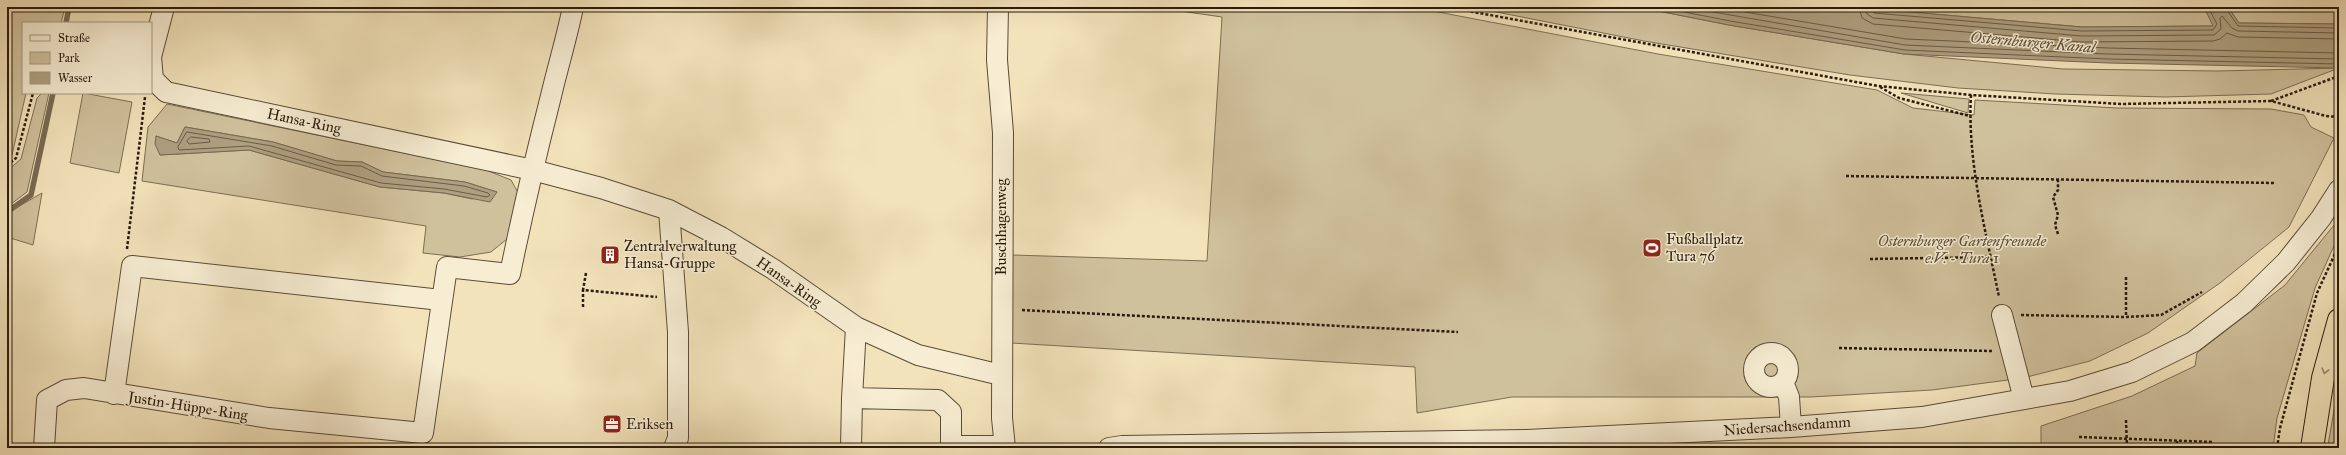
<svg xmlns="http://www.w3.org/2000/svg" width="2346" height="455" font-family="'IM FELL Great Primer',serif">
  <style>
    .green { fill: #d0c19d; stroke: #7c6e54; fill-rule: evenodd }
    .water { fill: #ae9f80; stroke: #786a52 }
    .lines { fill: none; stroke-linecap: round; stroke-linejoin: round }
    .shore { stroke: #6b5c46; stroke-width: 1 }
    .stream { stroke: #786a52; stroke-width: 5.5 }
    .minor-casing { stroke: #5b4c38; stroke-width: 22 }
    .highway-casing { stroke: #281a0c; stroke-width: 24 }
    .path { stroke: #281a0c; stroke-width: 2.5; stroke-dasharray: 3 2; stroke-linecap: butt }
    .minor { stroke: #f7edd3; stroke-width: 20 }
    .highway { stroke: #f3e3bb; stroke-width: 22 }
    .oneway { stroke: #98896c }
    .labels { text-anchor: middle; dominant-baseline: central; stroke-width: 3; stroke-linejoin: round; paint-order: stroke }
    .street-label { font-size: 15px; fill: #281a0c; stroke: #f7edd3 }
    .poi-label { font-size: 15px; fill: #281a0c; stroke: #f7edd3; text-anchor: start }
    .park-label { font-size: 15px; font-style: italic; fill: #5a4c38; stroke: #f7edd3 }
    .water-label { font-size: 16px; font-style: italic; fill: #5e4f3a; stroke: #f7edd3 }
  </style>
  <rect width="100%" height="100%" fill="#f3e3bb"/>
  <filter id="stains"><feTurbulence type="fractalNoise" baseFrequency=".005" numOctaves="4"/><feColorMatrix values="0 0 0 0 .2 0 0 0 0 .09 0 0 0 0 .02 0 0 0 .5 -.17"/></filter>
  <radialGradient id="worn" r=".72"><stop offset=".6" stop-color="#630" stop-opacity="0"/><stop offset="1" stop-color="#630" stop-opacity=".3"/></radialGradient>
  <path class="green" d="M7 7H65L61 23H23V93H26L12 155 7 160Z
    M1152 7H1412L1658 54 1877 90 1913 108 1974 115 1975 100 2117 108 2271 109 2304 115 2311 127 2334 138 2289 227 2220 283 2148 333 2090 361 2023 378 1932 390 1811 397H1512L1417 413 1415 367 1011 343 1012 255 1207 261 1222 17Z
    M1471 7H1638L1729 25 1904 54 2063 69 2218 71 2339 68 2271 94 2165 97 2056 94 1958 88 1850 75 1644 41Z
    M1853 7H2204L2214 26 2082 27Z
    M2228 7H2339V24L2239 23Z
    M42 93H49L27 192 7 207V171L21 159 37 98Z
    M83 93 132 102 119 173 70 163Z
    M1901 93 1969 99 1968 113Z
    M167 104 486 170 511 180 520 196 512 235 491 252 460 257 423 253 426 226 142 181 148 127ZM185 127 273 142 337 161 362 162 383 172 465 182 497 192 472 199 444 193 380 187 249 150 160 155 156 136 177 143Z
    M42 193 33 245 7 237V213Z
    M2339 219V235L2315 288 2277 418 2273 448H2041V426L2132 396 2195 366 2197 353 2285 285Z
    M2339 381V448H2327L2328 445Z"/>
  <path class="water" d="M1638 7H1853L2082 27 2213 26 2204 7H2228L2239 23 2339 24V68L2108 63 1904 54 1729 25Z
    M185 127 273 142 337 161 362 162 383 172 465 182 497 192 490 202 444 193 380 187 249 150 160 155 155 144 156 136 177 143Z"/>
  <g class="lines">
    <path class="shore" d="M1659 7 1730 21 1905 50 2108 59 2339 64
      M1684 7 1905 45 2108 54 2339 59
      M1715 7 1906 39 2108 48 2339 53
      M1859 7 1862 18 1873 24 2082 42 2213 41 2220 39 2227 33 2238 37 2339 39
      M1865 7 1867 14 1873 18 2082 36 2214 35 2221 29 2220 18 2222 16 2232 28 2238 31 2339 33
      M1870 7 1874 13 2082 31 2213 30 2217 24 2208 7
      M2225 7 2238 26 2339 28
      M187 132 272 146 336 165 361 166 382 176 464 186 488 193 490 195 487 197 444 189 381 183 249 146 179 150 178 147Z
      M191 137 209 139 210 142 189 144 187 141Z"/>
    <path class="stream" d="M66 23 69 7
      M7 212 31 195 53 93"/>
    <defs>
      <path id="minor" d="M164 7 151 57 153 79 166 92 533 170 601 188 669 210 721 237 773 269 856 327 918 355 1001 375
        M998 7 997 60 1003 133 1002 418 1005 448
        M669 210 678 332V438L674 448
        M2002 315 2024 399
        M856 327 852 398 938 400 951 412V446H1005
        M1754 370a17 17 0 1 1 34 0a17 17 0 1 1-34 0Z
        M1783 382 1789 397 1791 427
        M114 394 132 266 441 300
        M44 448 47 400 66 390 84 388 269 418 423 433 447 267 510 274C522 215 536 155 551 96 558 66 567 37 573 7
        M851 448 852 398
        M1109 448 1122 446 1527 440 1791 427 1922 417 2070 391 2132 372 2193 342 2244 303 2286 262 2321 218 2339 190"/>
      <path id="highway" d="M2312 448 2323 378 2339 320"/>
    </defs>
    <use href="#minor" class="minor-casing"/>
    <use href="#highway" class="highway-casing"/>
    <path class="path" d="M1446 7 1878 86 1971 95 2121 104 2271 101 2326 116 2339 117
      M1880 87 1899 98 1970 116
      M1971 95C1967 162 1986 232 1999 297
      M2271 101 2339 76
      M7 166 16 158 33 93
      M1846 176 2276 183
      M2058 234 2055 225 2058 215 2053 197 2058 190V180
      M127 249 145 97
      M1870 259 1991 257
      M586 273 583 290 657 297
      M2126 277V317
      M583 307V290
      M1022 310 1458 332
      M2021 315 2126 317 2161 315 2202 292
      M1839 348 1993 351
      M2126 420 2127 448
      M2079 437 2213 442
      M2177 441V448
      M2277 448 2280 428 2317 293 2339 245"/>
    <use href="#minor" class="minor"/>
    <use href="#highway" class="highway"/>
  </g>
  <defs><path id="oneway-chevron" d="M-2-3.5L2.5 0L-2 3.5" fill="none" stroke-width="1.6" stroke-linecap="round" stroke-linejoin="round"/></defs>
  <use class="oneway" href="#oneway-chevron" transform="translate(2325 371) rotate(105)"/>
  <defs>
    <symbol id="stadium-square" viewBox="-11 -11 22 22"><rect x="-9" y="-9" width="18" height="18" rx="4" fill="#8f2418" stroke="#f7edd3"/><path d="M0-5a6.5 5 0 1 0 0 10a6.5 5 0 1 0 0-10ZM-3.5-1.8h7v3.6h-7Z" fill="#fff"/></symbol>
    <symbol id="building-square" viewBox="-11 -11 22 22"><rect x="-9" y="-9" width="18" height="18" rx="4" fill="#8f2418" stroke="#f7edd3"/><path d="M-4-6H4V6H1V3H-1V6H-4ZM-2.5-4.3h1.7v1.8h-1.7ZM.8-4.3h1.7v1.8H.8ZM-2.5-1h1.7V.8h-1.7ZM.8-1h1.7V.8H.8Z" fill="#fff"/></symbol>
    <symbol id="office-square" viewBox="-11 -11 22 22"><rect x="-9" y="-9" width="18" height="18" rx="4" fill="#8f2418" stroke="#f7edd3"/><path d="M-6-3h4V-5.5h4V-3h4V5H-6ZM-1-4.5V-3h2v-1.5ZM-6 0V1H6V0Z" fill="#fff"/></symbol>
  </defs>
  <g fill-rule="evenodd">
    <use href="#stadium-square" x="1641" y="237" width="22" height="22"/>
    <use href="#building-square" x="599" y="244" width="22" height="22"/>
    <use href="#office-square" x="601" y="413" width="22" height="22"/>
  </g>
  <g class="labels">
    <g class="street-label">
      <text transform="translate(304 121) rotate(12)">Hansa-Ring</text>
      <text transform="translate(1001 227) rotate(-90)">Buschhagenweg</text>
      <text transform="translate(789 282) rotate(35)">Hansa-Ring</text>
      <text transform="translate(188 406) rotate(9)">Justin-Hüppe-Ring</text>
      <text transform="translate(1787 426) rotate(-4)">Niedersachsendamm</text>
    </g>
    <g class="poi-label">
      <text x="1666" y="239">Fußballplatz<tspan x="1666" dy="17">Tura 76</tspan></text>
      <text x="624" y="246">Zentralverwaltung<tspan x="624" dy="17">Hansa-Gruppe</tspan></text>
      <text x="626" y="424">Eriksen</text>
    </g>
    <g class="park-label">
      <text x="1962" y="241">Osternburger Gartenfreunde<tspan x="1962" dy="17">e.V. - Tura 1</tspan></text>
    </g>
    <g class="water-label">
      <text transform="translate(2033 42) rotate(5)">Osternburger Kanal</text>
    </g>
  </g>
  <rect width="2346" height="455" fill="none" stroke="#f3e3bb" stroke-width="24"/>
  <rect x="8" y="8" width="2330" height="439" fill="none" stroke="#281a0c" stroke-width="2"/>
  <rect x="12" y="12" width="2322" height="431" fill="none" stroke="#281a0c"/>
  <rect x="22" y="22" width="130" height="72" fill="#f7edd3" stroke="#a49983"/>
  <rect x="30" y="35" width="20" height="6" fill="#f7edd3" stroke="#a49983"/>
  <text x="58" y="42" font-size="12" fill="#281a0c">Straße</text>
  <rect x="30" y="52" width="20" height="12" fill="#d0c19d" stroke="#a49983"/>
  <text x="58" y="62" font-size="12" fill="#281a0c">Park</text>
  <rect x="30" y="72" width="20" height="12" fill="#ae9f80" stroke="#a49983"/>
  <text x="58" y="82" font-size="12" fill="#281a0c">Wasser</text>
  <rect width="100%" height="100%" filter="url(#stains)"/>
  <rect width="100%" height="100%" fill="url(#worn)"/>
</svg>
